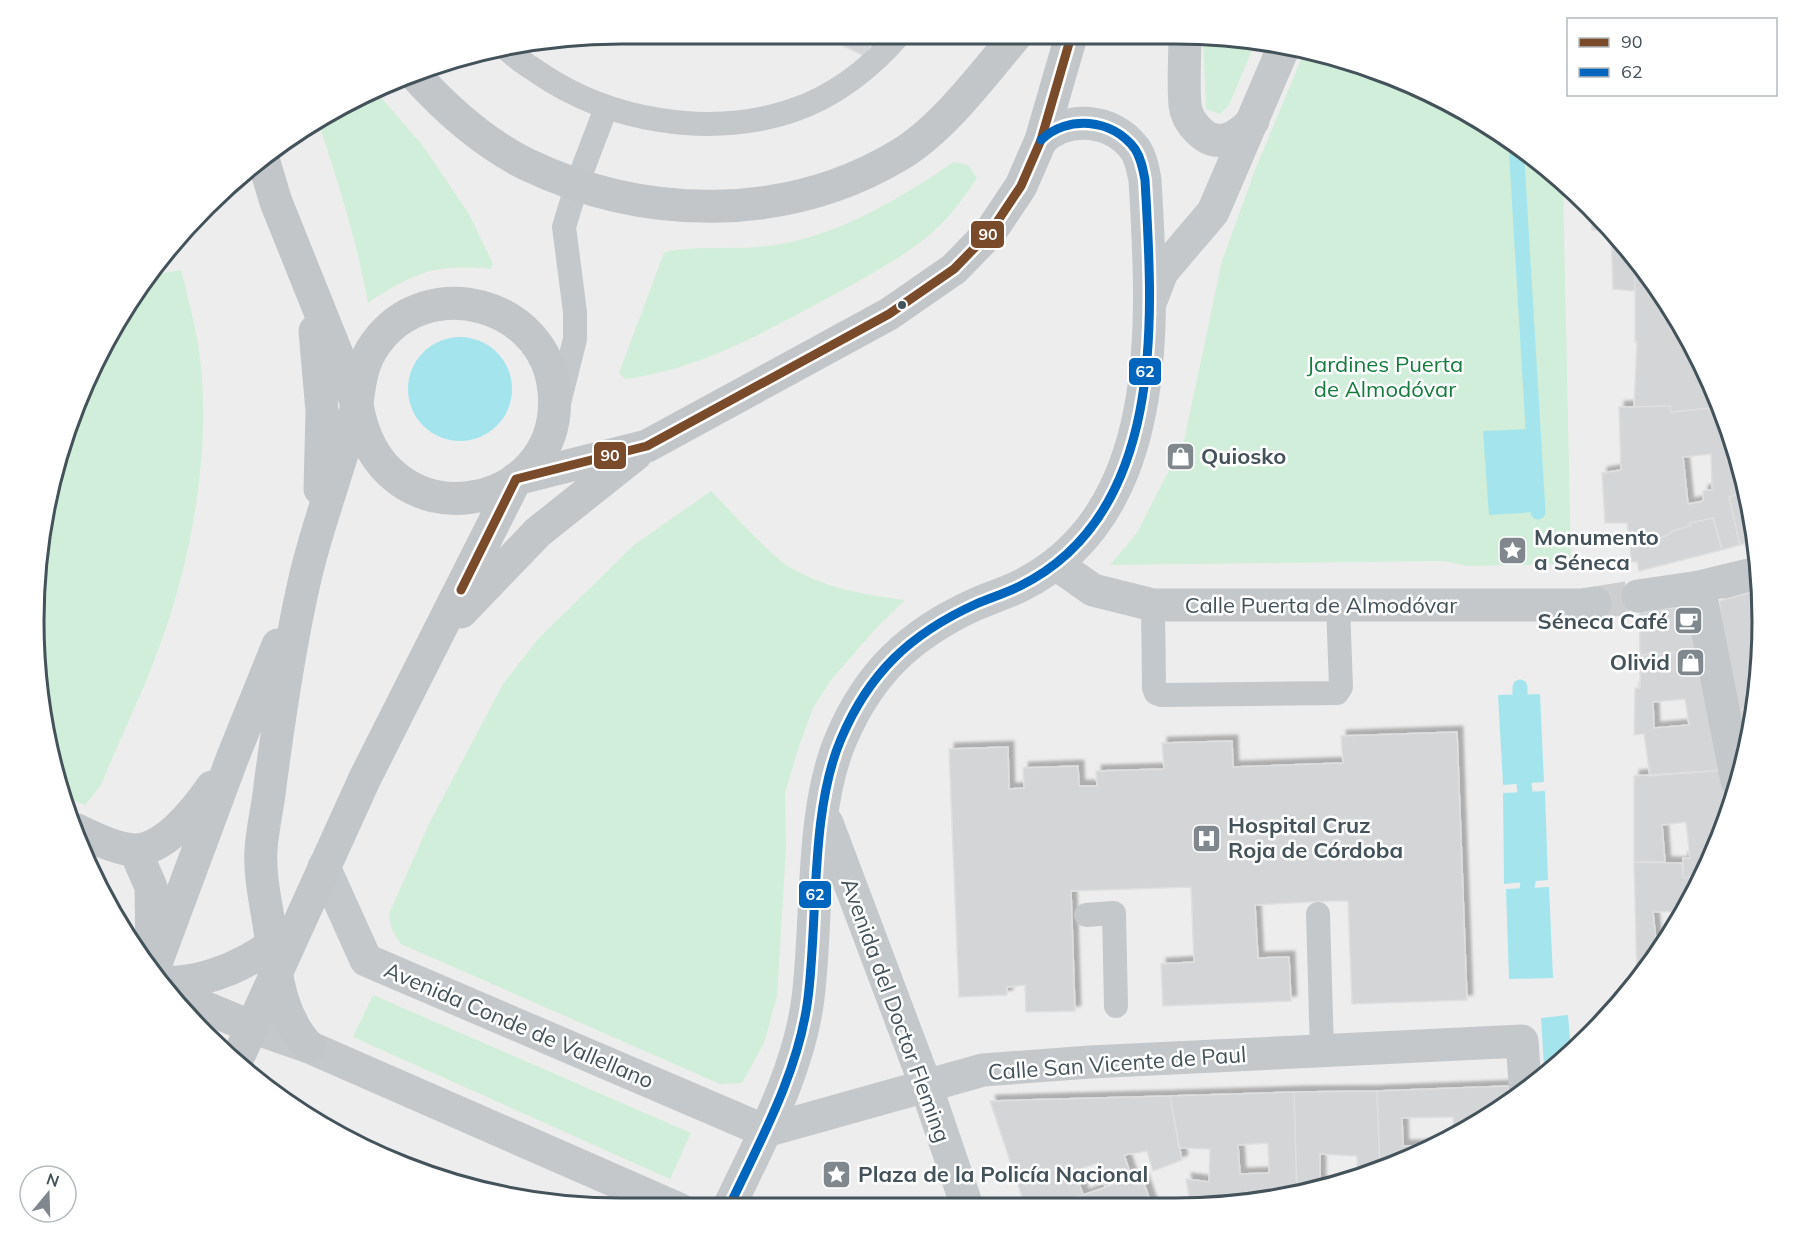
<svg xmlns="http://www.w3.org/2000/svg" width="1795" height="1242" font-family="Mulish,sans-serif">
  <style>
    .green { fill: #d0eed9 }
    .water { fill: #a4e5ed }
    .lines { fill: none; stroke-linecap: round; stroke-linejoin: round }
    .stream { stroke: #a4e5ed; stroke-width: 15 }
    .building { fill: #d4d5d6; stroke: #dfdfe0; stroke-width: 1.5; fill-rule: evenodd; filter: url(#shadow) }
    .street-tunnel { stroke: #ccced0; stroke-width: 33; stroke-dasharray: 33 16; stroke-linecap: butt }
    .lane { stroke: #c4c8ca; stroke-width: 24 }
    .street { stroke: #c4c8ca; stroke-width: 33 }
    .primary { stroke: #c2c6c9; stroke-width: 33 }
    .bus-1-casing { stroke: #fff; stroke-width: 14 }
    .bus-2-casing { stroke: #fff; stroke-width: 14 }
    .bus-1 { stroke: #7a4b2a; stroke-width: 9 }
    .bus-2 { stroke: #0065bd; stroke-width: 9 }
    .bus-dot { fill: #44525a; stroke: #fff; stroke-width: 2 }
    .labels { text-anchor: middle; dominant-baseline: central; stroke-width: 5; stroke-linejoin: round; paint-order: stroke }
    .park-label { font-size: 22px; fill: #147c3d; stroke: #fff }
    .poi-label { font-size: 22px; font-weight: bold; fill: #44525a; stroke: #fff; text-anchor: start }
    .street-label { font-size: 22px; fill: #44525a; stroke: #fff }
    .rim { fill: none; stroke: #44525a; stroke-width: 3 }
    .line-badge { stroke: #fff; stroke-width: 2 }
    .badge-label { font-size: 16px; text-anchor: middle; font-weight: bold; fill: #fff }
  </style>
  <defs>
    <filter id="shadow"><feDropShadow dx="5.5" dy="-5.5" stdDeviation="1.5" flood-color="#0004"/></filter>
  </defs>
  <rect width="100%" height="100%" fill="#eeeded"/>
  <path class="green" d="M1203 36 1256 41 1229 105 1220 114 1206 109Z
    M1305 50 1434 94 1532 154 1563 182 1571 564 1467 566 1445 561 1110 565 1137 533 1184 441 1222 261 1255 170Z
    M378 94 423 146 469 214 493 264 491 269C435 264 414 272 368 303 357 241 338 182 318 121Z
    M954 162 968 165 977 178C965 196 953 213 937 228 909 255 857 282 822 301 759 335 697 370 625 379L619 373 664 253C676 246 740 249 759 247 833 240 894 202 954 162Z
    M181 270C189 302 198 335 201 368 210 455 191 560 161 642 144 691 120 738 101 785L85 805 65 797 44 735 38 545 78 396 153 275Z
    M711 491C732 513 753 536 776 557 808 585 863 595 905 600L876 628 831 680 813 708 799 746 785 793 786 847 777 996 764 1043 742 1083 720 1084 401 944 392 930 389 914 429 824 503 684 538 639 634 545Z
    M373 995 691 1133 670 1179 353 1037Z"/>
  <path class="water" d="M408 389a52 52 0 1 1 104 0a52 52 0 1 1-104 0Z
    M1532 429 1538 512 1489 515 1483 431Z
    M1540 694 1544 782 1503 785 1498 695Z
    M1545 791 1548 880 1504 884 1503 793Z
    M1549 887 1553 978 1509 979 1506 889Z
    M1568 1015 1571 1050 1549 1066 1544 1067 1541 1018Z"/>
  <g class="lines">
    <path class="stream" d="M1516 144 1538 512
      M1520 687V695
      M1524 784 1525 792
      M1527 889 1528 882"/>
  </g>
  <path class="building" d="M818 33H876L866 57Z
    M1590 206 1635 260V291L1613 289 1611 231 1592 230Z
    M1635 260 1663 295 1698 361 1699 370H1703L1721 407 1671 412 1670 406 1634 407 1637 341 1635 342Z
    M1670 406 1671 412 1721 407 1724 433H1727L1729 446H1732L1739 467 1741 493 1729 497 1740 545 1722 550 1713 518 1690 523V526L1673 531 1666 536 1630 545 1627 523H1605L1602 473 1621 470 1619 407ZM1711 454 1712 490 1703 491V501L1688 504 1683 457Z
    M1721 409 1732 446H1729L1727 433H1724Z
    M1739 467 1751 507 1754 542 1740 545 1729 497 1741 493Z
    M1713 518 1722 550 1639 571 1637 562H1631L1630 545 1666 536 1673 531 1690 526V523Z
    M1759 590 1762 621 1760 646H1755L1753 708 1734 711 1719 601Z
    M1691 607 1700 651 1640 655 1639 610Z
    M1700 651 1724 770 1650 776 1644 734 1634 735 1635 688H1640V655ZM1685 699 1689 725 1654 728 1653 702Z
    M1753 708 1751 736 1741 769 1734 711Z
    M1457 732 1467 1000 1352 1004 1348 901H1329L1255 905 1258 958 1289 957 1291 1001 1163 1006 1161 964 1194 962 1191 887 1071 891 1075 1011 1026 1012 1025 985 1007 987V995L959 997 949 749 1008 747 1009 789 1024 788 1023 768 1078 766 1079 786H1097L1096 771 1164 769 1162 743 1232 741 1233 767 1343 763 1341 736Z
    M1724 770 1730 803 1717 846 1701 876 1683 878V858H1690L1686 822 1662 825 1665 862H1634V776Z
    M1634 862 1682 863 1683 878 1701 876 1682 911 1653 912 1656 941 1667 940 1637 979Z
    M1508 1086 1509 1095 1454 1134 1453 1117 1402 1118 1403 1146 1439 1145 1380 1167 1377 1091Z
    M1377 1091 1380 1167 1357 1174V1156L1320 1154V1183H1332L1297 1195 1294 1092Z
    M1294 1092 1297 1195 1191 1207 1186 1179 1209 1182 1210 1149 1179 1148 1170 1096ZM1268 1143 1269 1173 1240 1174 1238 1145Z
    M1170 1096 1182 1160 1153 1171 1147 1151 1124 1155 1132 1178 1105 1187 1098 1163 1075 1171 1083 1195 1043 1209H1026L990 1101Z
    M1141 1175 1153 1209H1043L1132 1178Z"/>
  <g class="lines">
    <path class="street-tunnel" d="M1595 603 1638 596"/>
    <path class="lane" d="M506 48C515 58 527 65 539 73 609 121 709 138 791 111 834 97 872 67 901 33
      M558 407 575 339V312L564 227 577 184 606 108
      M1153 605 1154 688 1156 693 1162 695 1337 693 1341 687 1338 605
      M1318 914 1322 1051
      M1086 915 1114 913 1116 1006"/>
    <path class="street" d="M1185 34C1185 57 1183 82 1185 105 1186 115 1191 123 1198 130 1217 150 1237 138 1253 121
      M1152 298 1162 272 1213 212 1285 44
      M1056 564 1093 590 1153 605H1580L1595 603
      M1699 587 1737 781
      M1638 596 1699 587 1757 573
      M827 823 926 1086 968 1209
      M324 867 366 960 765 1131 983 1070 1090 1062 1522 1041 1525 1083
      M252 1027 309 1047 679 1209
      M728 1209C759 1143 799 1072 808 998 818 919 810 811 841 739 869 673 910 634 976 604 990 598 1006 593 1020 586 1167 513 1153 318 1145 180 1143 169 1141 158 1135 149 1112 118 1067 115 1041 140"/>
    <path class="primary" d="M417 77C448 111 484 143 526 164 645 221 787 223 901 154 945 127 985 72 1018 33
      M263 159 276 202 357 404C380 548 566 514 554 391 546 303 428 271 376 343 362 362 360 381 357 403 355 418 349 433 344 447 331 492 314 537 304 583 289 649 279 718 270 786 268 807 262 829 261 850 259 881 269 915 272 946 277 982 283 1020 309 1047
      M315 331 322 411 320 489
      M461 612 538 532 636 454
      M77 830C93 838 116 849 134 850 165 850 196 810 212 787
      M135 850 151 887 152 953
      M155 966 232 759 278 645
      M167 983C210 982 254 962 287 933
      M175 995 252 1027
      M236 1062 365 778 516 479 647 446 889 314 954 269 991 231 1021 186 1041 140 1072 33"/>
    <defs>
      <path id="bus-1" d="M461 590 516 479 647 446 889 314 954 269 991 231 1021 186 1041 140 1072 33"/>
      <path id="bus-2" d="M728 1209C759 1143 799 1072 808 998 818 919 810 811 841 739 869 673 910 634 976 604 990 598 1006 593 1020 586 1167 513 1153 318 1145 180 1143 169 1141 158 1135 149 1112 118 1067 115 1041 140"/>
    </defs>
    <use href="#bus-1" class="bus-1-casing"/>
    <use href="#bus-2" class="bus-2-casing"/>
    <use href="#bus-1" class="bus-1"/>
    <use href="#bus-2" class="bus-2"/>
  </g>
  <defs>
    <symbol id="shop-square" viewBox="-11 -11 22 22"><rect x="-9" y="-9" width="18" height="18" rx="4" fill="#80888d" stroke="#fff"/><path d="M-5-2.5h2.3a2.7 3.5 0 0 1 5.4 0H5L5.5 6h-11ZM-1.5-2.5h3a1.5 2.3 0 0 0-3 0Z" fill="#fff"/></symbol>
    <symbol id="sight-square" viewBox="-11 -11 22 22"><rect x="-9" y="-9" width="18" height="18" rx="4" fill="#80888d" stroke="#fff"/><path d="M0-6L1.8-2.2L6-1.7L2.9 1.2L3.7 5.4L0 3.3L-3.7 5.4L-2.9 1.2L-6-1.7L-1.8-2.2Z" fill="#fff"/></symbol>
    <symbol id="cafe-square" viewBox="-11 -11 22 22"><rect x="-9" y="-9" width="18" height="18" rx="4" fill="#80888d" stroke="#fff"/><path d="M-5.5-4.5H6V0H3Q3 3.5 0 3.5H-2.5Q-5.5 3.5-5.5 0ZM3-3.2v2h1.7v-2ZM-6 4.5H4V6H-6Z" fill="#fff"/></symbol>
    <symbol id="hospital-square" viewBox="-11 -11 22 22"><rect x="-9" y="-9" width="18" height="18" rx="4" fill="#80888d" stroke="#fff"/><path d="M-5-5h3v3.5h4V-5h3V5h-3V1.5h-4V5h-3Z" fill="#fff"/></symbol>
  </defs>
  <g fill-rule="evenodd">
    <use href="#shop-square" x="1164" y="440" width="33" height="33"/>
    <use href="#sight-square" x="1496" y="534" width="33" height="33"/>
    <use href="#cafe-square" x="1672" y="604" width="33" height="33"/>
    <use href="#shop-square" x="1674" y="646" width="33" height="33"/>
    <use href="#hospital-square" x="1190" y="822" width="33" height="33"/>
    <use href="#sight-square" x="820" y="1158" width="33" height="33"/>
  </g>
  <circle class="bus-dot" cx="902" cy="305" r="5"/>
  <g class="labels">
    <g class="park-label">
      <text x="1385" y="364">Jardines Puerta<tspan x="1385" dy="25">de Almodóvar</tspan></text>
    </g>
    <g class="poi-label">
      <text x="1201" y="456">Quiosko</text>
      <text x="1534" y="537">Monumento<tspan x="1534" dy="25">a Séneca</tspan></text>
      <text x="1668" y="621" text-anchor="end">Séneca Café</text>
      <text x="1670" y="662" text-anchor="end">Olivid</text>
      <text x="1228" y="825">Hospital Cruz<tspan x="1228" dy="25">Roja de Córdoba</tspan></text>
      <text x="858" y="1174">Plaza de la Policía Nacional</text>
    </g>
    <g class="street-label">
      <text x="1321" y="605">Calle Puerta de Almodóvar</text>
      <text transform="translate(896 1010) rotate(70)">Avenida del Doctor Fleming</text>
      <text transform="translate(519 1025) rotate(23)">Avenida Conde de Vallellano</text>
      <text transform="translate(1117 1063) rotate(-4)">Calle San Vicente de Paul</text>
    </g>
  </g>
  <path d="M0 0H1795V1242H0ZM621 44H1175A577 577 0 0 1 1752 621V621A577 577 0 0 1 1175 1198H621A577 577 0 0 1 44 621V621A577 577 0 0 1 621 44Z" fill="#fff" fill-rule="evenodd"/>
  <path class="rim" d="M621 44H1175A577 577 0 0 1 1752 621V621A577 577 0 0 1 1175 1198H621A577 577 0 0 1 44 621V621A577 577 0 0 1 621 44Z"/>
  <g class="line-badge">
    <rect x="970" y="220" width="35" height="29" rx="6" fill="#7a4b2a"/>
    <rect x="1128" y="357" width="34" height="29" rx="6" fill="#0065bd"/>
    <rect x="593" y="441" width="34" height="29" rx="6" fill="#7a4b2a"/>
    <rect x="798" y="880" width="34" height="29" rx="6" fill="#0065bd"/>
  </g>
  <g class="badge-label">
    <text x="988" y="240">90</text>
    <text x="1145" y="377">62</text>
    <text x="610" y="461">90</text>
    <text x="815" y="900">62</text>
  </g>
  <rect x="1567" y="18" width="210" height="78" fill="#ffffff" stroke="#b4babd" stroke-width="1.5"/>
  <rect x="1579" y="38" width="30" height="9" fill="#7a4b2a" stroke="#b4babd" stroke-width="1.5"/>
  <text x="1621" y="48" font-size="18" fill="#44525a">90</text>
  <rect x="1579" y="68" width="30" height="9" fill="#0065bd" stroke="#b4babd" stroke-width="1.5"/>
  <text x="1621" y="78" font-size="18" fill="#44525a">62</text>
  <g transform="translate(48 1194) rotate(19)"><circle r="28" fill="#ffffff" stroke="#b4babd" stroke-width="1.5"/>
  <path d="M0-4.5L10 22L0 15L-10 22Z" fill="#80888d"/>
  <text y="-9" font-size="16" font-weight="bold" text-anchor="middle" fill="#44525a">N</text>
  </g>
</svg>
